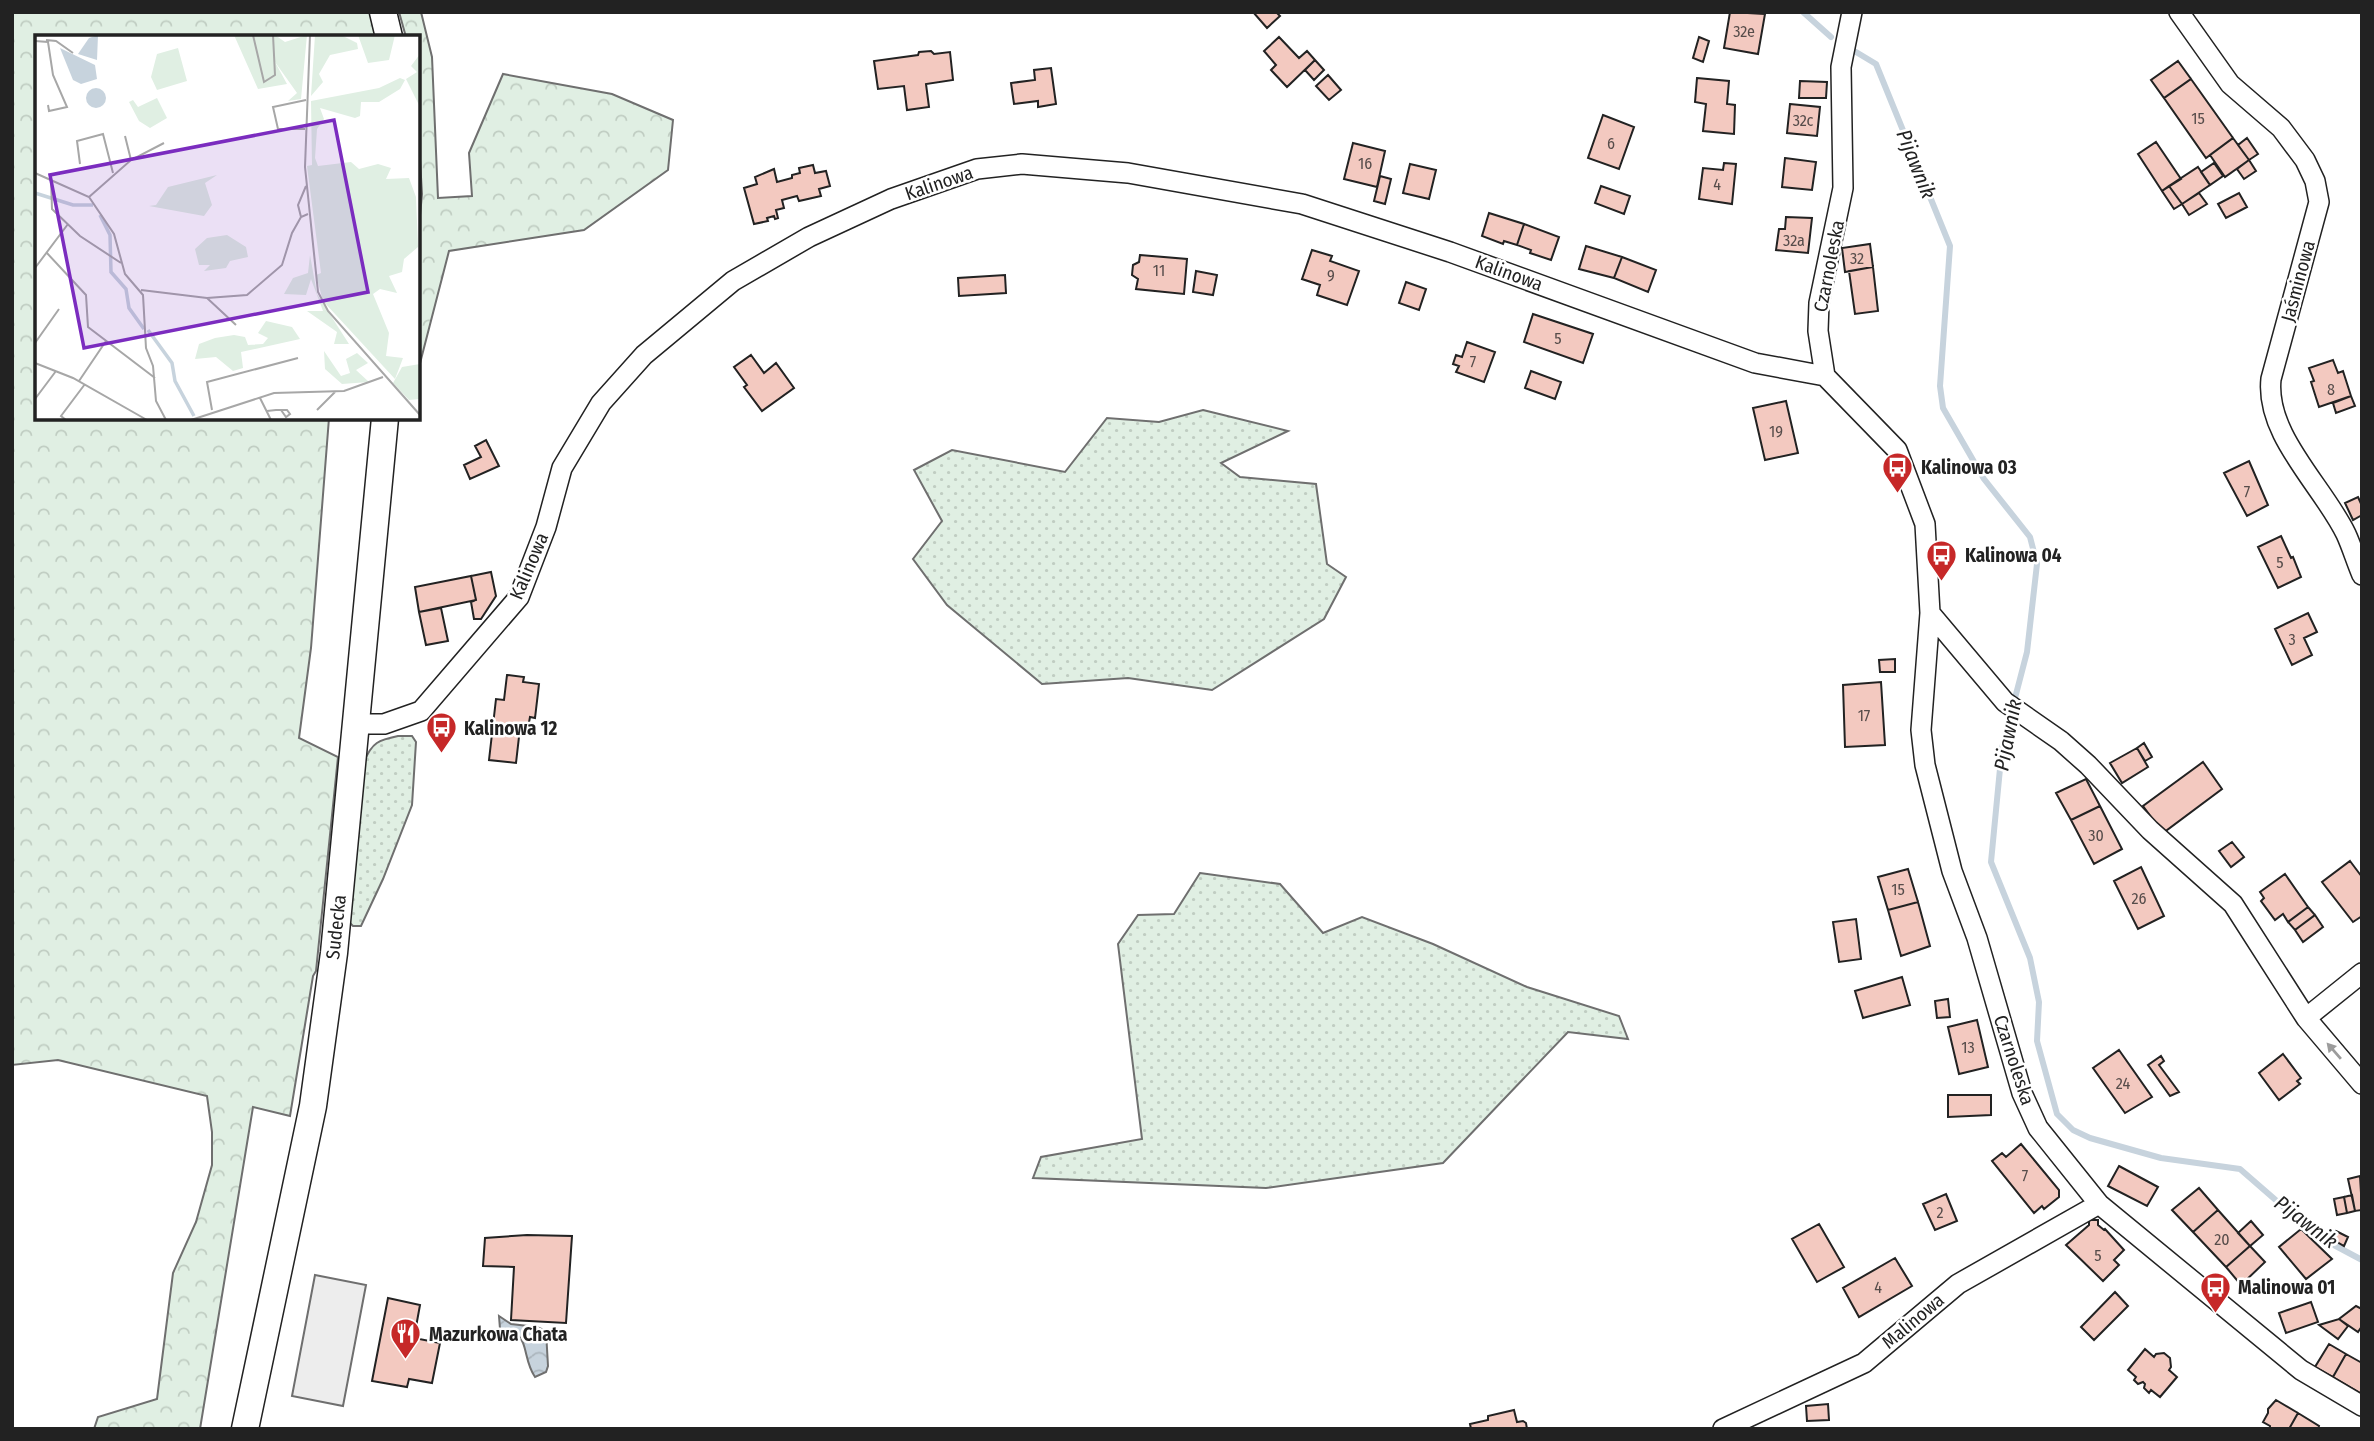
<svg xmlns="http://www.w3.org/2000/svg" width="2374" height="1441" font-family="'Fira Sans Condensed',sans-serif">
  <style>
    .grass { fill: url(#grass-dots); stroke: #6f6f6f; stroke-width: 2 }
    .forest { fill: url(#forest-crowns); stroke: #6f6f6f; stroke-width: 2 }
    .parking { fill: #ededed; stroke: #6f6f6f; stroke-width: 2 }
    .water { fill: url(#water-waves); stroke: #6f6f6f; stroke-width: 2 }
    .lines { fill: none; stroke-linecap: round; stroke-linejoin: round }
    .stream { stroke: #c7d3dd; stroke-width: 6 }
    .building { fill: #f3c9c0; stroke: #222; stroke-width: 2 }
    .minor-casing { stroke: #222; stroke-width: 22 }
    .secondary-casing { stroke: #222; stroke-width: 29 }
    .minor { stroke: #fff; stroke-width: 19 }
    .secondary { stroke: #fff; stroke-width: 26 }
    .oneway { fill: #9c9c9c }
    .labels { text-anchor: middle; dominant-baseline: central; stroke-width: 5; stroke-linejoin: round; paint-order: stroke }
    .number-label { font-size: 16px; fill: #564c4a }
    .street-label { font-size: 19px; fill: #222; stroke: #fff }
    .poi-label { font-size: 19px; font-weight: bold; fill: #222; stroke: #fff; text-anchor: start }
    .water-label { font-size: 21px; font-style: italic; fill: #222; stroke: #fff }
    .inset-river { fill: none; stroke: #c7d3dd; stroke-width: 3.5 }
    .inset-road { fill: none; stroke: #a7a7a7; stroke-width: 2 }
    .view { fill: #7b2cbf; fill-opacity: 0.15; stroke: #7b2cbf; stroke-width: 3.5 }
    .inset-edge { fill: none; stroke: #222; stroke-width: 3.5 }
  </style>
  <defs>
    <pattern id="grass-dots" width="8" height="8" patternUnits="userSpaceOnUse" patternTransform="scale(1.75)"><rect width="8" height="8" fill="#e0efe3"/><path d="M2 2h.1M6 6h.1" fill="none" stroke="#c0cdc2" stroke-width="1.8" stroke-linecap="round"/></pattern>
    <pattern id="forest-crowns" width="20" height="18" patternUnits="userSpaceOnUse" patternTransform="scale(1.75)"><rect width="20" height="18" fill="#e0efe3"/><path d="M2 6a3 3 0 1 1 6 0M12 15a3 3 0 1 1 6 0" fill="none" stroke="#c0cdc2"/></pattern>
    <pattern id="water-waves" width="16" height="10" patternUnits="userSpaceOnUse" patternTransform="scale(1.75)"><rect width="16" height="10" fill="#c7d3dd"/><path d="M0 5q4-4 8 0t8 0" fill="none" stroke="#abb5bd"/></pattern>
  </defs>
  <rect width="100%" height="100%" fill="#fff"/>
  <path class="grass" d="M1203 410 1288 431 1221 463 1240 477 1316 484 1327 564 1346 577 1324 619 1212 690 1128 678 1042 684 947 605 913 559 942 521 914 470 952 450 1065 472 1107 418 1159 422Z
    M398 736H412L416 742 412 805 383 879 361 926H353L349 922 364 762C372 742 379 740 398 736Z
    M1200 873 1280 884 1323 933 1362 917 1433 944 1527 987 1619 1016 1628 1039 1568 1032 1443 1163 1266 1188 1033 1178 1041 1157 1142 1139 1118 944 1138 915 1174 914Z"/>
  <path class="forest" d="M12 12H377L383 37H37V418H329L311 648 299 738 338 757 316 971 313 976 290 1116 253 1107 200 1429H94L98 1417 157 1399 173 1273 196 1222 212 1165V1132L207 1096 58 1060 12 1065Z
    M399 12H421L432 57 438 198 472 196 469 153 503 74 612 94 673 120 668 170 584 230 449 251 418 371V237L422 194 418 126V37H406Z"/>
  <path class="parking" d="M315 1275 366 1285 343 1406 292 1396Z"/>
  <path class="water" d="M499 1316 511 1324 537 1327 546 1331 548 1366 546 1372 535 1377C524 1361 528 1344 517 1334L501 1342Z"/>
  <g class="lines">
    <path class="stream" d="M1803 12 1831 37
      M1856 52 1876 64 1950 246 1940 386 1943 408 1984 479 2030 537 2037 564 2027 652 2002 748 1991 862 2030 958 2039 1002 2037 1041 2057 1114 2073 1130 2090 1138 2161 1158 2240 1169 2317 1236 2362 1260"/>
  </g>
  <path class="building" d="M1253 12H1276L1280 16 1267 28Z
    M1730 12 1765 14 1758 54 1724 48Z
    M1279 37 1299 58 1307 51 1315 60 1287 87 1271 70 1276 65 1264 51Z
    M1699 37 1709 41 1703 62 1693 58Z
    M931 51 934 54 950 52 953 80 926 84 929 107 907 110 904 86 878 89 874 61 918 55 919 52Z
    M1315 60 1324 70 1314 80 1305 70Z
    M2178 61 2191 79 2164 98 2151 80Z
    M1051 68 1056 104 1038 107V101L1014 104 1011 83 1035 80 1034 70Z
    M1328 75 1341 90 1329 100 1316 86Z
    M1697 78 1729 81 1727 104 1735 105 1734 134 1703 131 1706 104 1695 102Z
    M2191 79 2233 138 2206 158 2164 98Z
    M1800 81 1827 82 1826 98H1799Z
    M1790 104 1820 107 1817 136 1787 133Z
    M1603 115 1634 127 1619 169 1588 158Z
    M2233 138 2249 160 2225 177 2210 155Z
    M2247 138 2258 154 2249 160 2238 145Z
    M2156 142 2181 179 2162 191 2138 154Z
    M1353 143 1385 151 1377 187 1344 179Z
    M1785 158 1816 162 1812 190 1782 187Z
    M2249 160 2256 171 2244 179 2237 169Z
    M1724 163 1736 164 1732 204 1699 199 1703 168 1723 170Z
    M2214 163 2223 176 2210 185 2201 172Z
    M1410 164 1436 170 1429 199 1403 193Z
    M813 165 815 173 826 171 830 186 819 189 821 196 799 201 797 196 782 200 784 208 776 210 778 218 775 219 774 216 767 218 768 221 754 224 744 188 757 184 755 177 774 169 777 182 792 178V175L800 173 799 168Z
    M2198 167 2210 185 2182 204 2169 186Z
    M1380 176 1391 179 1385 204 1374 201Z
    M1601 186 1630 196 1624 214 1595 203Z
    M2169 186 2182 204 2174 209 2162 191Z
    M2199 193 2207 204 2189 215 2182 204Z
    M2239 193 2247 207 2226 218 2218 204Z
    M1489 213 1524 224 1517 245 1504 241 1503 244 1482 236Z
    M1786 217 1812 218 1808 253 1776 250 1779 229H1785Z
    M1524 224 1559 237 1551 260 1530 253 1531 250 1517 245Z
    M1870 244 1873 267 1845 272 1842 248Z
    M1586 246 1622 257 1614 278 1579 269Z
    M1312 250 1332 256 1330 261 1359 271 1347 305 1317 295 1320 285 1302 279Z
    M1140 255 1187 259 1184 294 1136 289 1138 279 1132 275 1133 265 1139 262Z
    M1622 257 1656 270 1648 292 1614 278Z
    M1873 267 1878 311 1855 314 1849 271Z
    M1196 271 1217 275 1213 295 1193 292Z
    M1005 275 1006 293 959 296 958 278Z
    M1406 282 1426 289 1419 310 1399 303Z
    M1533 314 1593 334 1583 363 1524 342Z
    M1467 342 1495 352 1484 382 1456 372 1459 366 1453 364 1456 355 1462 357Z
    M751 355 764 373 776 363 794 388 762 411 744 387 747 385 734 367Z
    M2333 360 2338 373 2343 371 2351 396 2319 407 2311 382 2314 381 2309 368Z
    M1531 371 1561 382 1555 399 1525 388Z
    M2351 396 2355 406 2336 413 2333 403Z
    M1786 401 1798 453 1765 460 1753 408Z
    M486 440 499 466 470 479 464 465 481 457 475 446Z
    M2249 461 2268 505 2247 516 2224 473Z
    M2358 497 2362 506V515L2353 520 2345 503Z
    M2281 536 2291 558 2293 557 2301 577 2278 588 2258 547Z
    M491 572 496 596 481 619H474L471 602 476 600 471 576Z
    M471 576 476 600 419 612 415 587Z
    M441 608 448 641 426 645 419 612Z
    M2308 613 2317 632 2304 638 2312 655 2292 665 2275 629Z
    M1895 659V672H1880L1879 660Z
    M507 675 524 677 523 682 539 684 535 718 530 717 528 728H520L516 763 489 760 496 699 504 700Z
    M1881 682 1885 745 1845 747 1843 685Z
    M2144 743 2152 757 2145 761 2137 748Z
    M2137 748 2148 767 2122 783 2110 763Z
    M2203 762 2222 789 2163 833 2143 806Z
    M2086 779 2100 806 2071 820 2056 793Z
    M2100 806 2122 849 2094 864 2071 820Z
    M2232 842 2244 857 2231 867 2219 851Z
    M2350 861 2362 877V916L2353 922 2322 882Z
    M2141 867 2164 916 2138 929 2114 881Z
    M1908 869 1918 902 1888 910 1878 877Z
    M2285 874 2308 907 2288 922 2283 914 2275 920 2261 901 2264 898 2260 892Z
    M1918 902 1930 946 1901 956 1888 910Z
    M2308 907 2315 915 2295 930 2288 922Z
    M2315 915 2323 927 2303 942 2295 930Z
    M1856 919 1861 959 1839 962 1833 922Z
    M1902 977 1910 1005 1863 1018 1855 991Z
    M1948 999 1950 1017 1937 1018 1935 1001Z
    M1977 1020 1988 1067 1959 1074 1948 1027Z
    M2119 1050 2152 1097 2125 1113 2093 1068Z
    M2283 1054 2301 1078 2297 1081 2300 1084 2279 1100 2259 1073Z
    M2161 1056 2164 1061 2159 1065 2179 1092 2170 1096 2148 1065Z
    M1948 1095H1991V1115L1948 1117Z
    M2021 1144 2059 1190V1197L2044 1209 2042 1206 2034 1213 1992 1161 2002 1153 2006 1157Z
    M2119 1166 2158 1187 2147 1206 2108 1186Z
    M2360 1176 2362 1210 2355 1211 2348 1179Z
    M2199 1188 2218 1210 2193 1232 2172 1210Z
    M1946 1194 1957 1221 1935 1230 1923 1204Z
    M2352 1195 2355 1211 2347 1213 2344 1197Z
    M2344 1197 2347 1213 2337 1215 2334 1199Z
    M2218 1210 2250 1246 2226 1267 2193 1232Z
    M2089 1220H2098V1225L2104 1230 2105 1229 2124 1250 2114 1260 2119 1265 2103 1281 2066 1245 2089 1225Z
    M2251 1221 2263 1235 2250 1246 2238 1233Z
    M1819 1224 1844 1267 1817 1282 1792 1239Z
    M2301 1229 2332 1259 2306 1279 2279 1247Z
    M2336 1231 2348 1237 2344 1246 2332 1239Z
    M527 1235 572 1236 566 1323 511 1320 514 1267 483 1266 485 1238Z
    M2250 1246 2265 1262 2241 1285 2226 1267Z
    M1895 1258 1912 1286 1859 1317 1843 1288Z
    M2115 1292 2128 1306 2094 1340 2081 1327Z
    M388 1298 420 1305 414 1338 440 1343 432 1383 409 1379 407 1387 372 1381Z
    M2311 1302 2318 1322 2286 1333 2279 1313Z
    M2356 1306 2362 1309V1326L2358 1332 2339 1319Z
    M2339 1319 2348 1326 2338 1339 2319 1325Z
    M2329 1344 2346 1354 2333 1377 2315 1367Z
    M2145 1349 2154 1357 2156 1354 2164 1353 2170 1358 2171 1367 2169 1370 2177 1377 2160 1397 2151 1390 2149 1393 2144 1388 2145 1384 2143 1382 2138 1384 2134 1380 2136 1377 2128 1370Z
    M2346 1354 2362 1363V1394L2333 1377Z
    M2276 1400 2298 1413 2289 1429H2270V1426L2263 1422 2268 1413V1409Z
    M1828 1404 1829 1420 1807 1421 1806 1406Z
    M1514 1410 1517 1422 1523 1421 1526 1423 1527 1429H1471L1470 1424 1488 1420V1416Z
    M2298 1413 2319 1426 2318 1429H2289Z"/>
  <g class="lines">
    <defs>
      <path id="minor" d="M1852 12 1841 67 1843 188 1819 303 1818 331 1825 376 1897 450 1925 524 1930 613 1921 730 1925 765 1952 871 1977 938 2022 1093 2038 1128 2099 1204 2301 1370 2362 1406
        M2179 12 2230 84 2281 128 2305 160 2315 181 2319 202 2271 379C2265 435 2323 486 2346 534 2352 547 2356 561 2362 575
        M1930 613 2005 702 2061 741 2088 765 2150 830 2233 904 2306 1018 2362 1084
        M357 724H384L421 711 519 597 546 527 562 468 601 403 644 355 733 281 809 237 891 199 977 169 1022 164 1128 173 1302 204 1450 252 1755 363 1825 376
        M2306 1018 2362 973
        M1723 1429 1864 1363 1958 1284 2099 1204"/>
      <path id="secondary" d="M383 12 389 37
        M245 1429 313 1106 334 953 385 418"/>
    </defs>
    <use href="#minor" class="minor-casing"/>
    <use href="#secondary" class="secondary-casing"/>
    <use href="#minor" class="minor"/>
    <use href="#secondary" class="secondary"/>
  </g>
  <defs><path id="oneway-solid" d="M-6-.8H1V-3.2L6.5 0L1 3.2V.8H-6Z" transform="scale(1.75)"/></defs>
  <use class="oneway" href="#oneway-solid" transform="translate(2334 1051) rotate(-131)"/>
  <defs>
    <symbol id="bus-pin" viewBox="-11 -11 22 30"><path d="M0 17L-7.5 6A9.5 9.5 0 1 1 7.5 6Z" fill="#c62828" stroke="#fff"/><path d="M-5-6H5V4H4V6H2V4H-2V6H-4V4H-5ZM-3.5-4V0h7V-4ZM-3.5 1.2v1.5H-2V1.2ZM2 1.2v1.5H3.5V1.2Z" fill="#fff"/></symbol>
    <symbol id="restaurant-pin" viewBox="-11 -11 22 30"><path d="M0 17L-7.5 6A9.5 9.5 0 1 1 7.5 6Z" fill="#c62828" stroke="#fff"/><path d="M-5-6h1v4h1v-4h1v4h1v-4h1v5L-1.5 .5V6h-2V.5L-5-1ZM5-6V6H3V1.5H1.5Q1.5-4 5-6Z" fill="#fff"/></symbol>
  </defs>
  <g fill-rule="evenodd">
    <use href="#bus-pin" x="1880" y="450" width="35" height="47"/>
    <use href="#bus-pin" x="1924" y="538" width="35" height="47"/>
    <use href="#bus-pin" x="424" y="710" width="35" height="47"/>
    <use href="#bus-pin" x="2198" y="1270" width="35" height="47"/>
    <use href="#restaurant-pin" x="388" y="1316" width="35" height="47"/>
  </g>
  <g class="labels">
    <g class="number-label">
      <text x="1744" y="31">32e</text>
      <text x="2198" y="118">15</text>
      <text x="1803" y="120">32c</text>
      <text x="1611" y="143">6</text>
      <text x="1365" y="163">16</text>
      <text x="1717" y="184">4</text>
      <text x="1794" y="240">32a</text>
      <text x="1857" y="258">32</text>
      <text x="1159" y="270">11</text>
      <text x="1331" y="275">9</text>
      <text x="1558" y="338">5</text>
      <text x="1473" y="361">7</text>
      <text x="2331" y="389">8</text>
      <text x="1776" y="431">19</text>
      <text x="2247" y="491">7</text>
      <text x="2280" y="562">5</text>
      <text x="2292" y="639">3</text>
      <text x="1864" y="715">17</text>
      <text x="2096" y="835">30</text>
      <text x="1898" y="889">15</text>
      <text x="2139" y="898">26</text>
      <text x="1968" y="1047">13</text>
      <text x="2123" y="1083">24</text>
      <text x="2025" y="1175">7</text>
      <text x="1940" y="1212">2</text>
      <text x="2222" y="1239">20</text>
      <text x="2098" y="1255">5</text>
      <text x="1878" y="1287">4</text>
    </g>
    <g class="street-label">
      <text transform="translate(939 183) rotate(-19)">Kalinowa</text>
      <text transform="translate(1829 266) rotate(-79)">Czarnoleska</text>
      <text transform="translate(1509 273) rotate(20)">Kalinowa</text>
      <text transform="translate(2298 281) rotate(-75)">Jaśminowa</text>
      <text transform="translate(529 566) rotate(-67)">Kalinowa</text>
      <text transform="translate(336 927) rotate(-84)">Sudecka</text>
      <text transform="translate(2014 1060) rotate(72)">Czarnoleska</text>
      <text transform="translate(1913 1321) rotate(-40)">Malinowa</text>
    </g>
    <g class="poi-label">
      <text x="1921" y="467">Kalinowa 03</text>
      <text x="1965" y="555">Kalinowa 04</text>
      <text x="464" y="728">Kalinowa 12</text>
      <text x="2238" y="1287">Malinowa 01</text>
      <text x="429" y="1334">Mazurkowa Chata</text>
    </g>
    <g class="water-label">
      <text transform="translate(1916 164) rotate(68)">Pijawnik</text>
      <text transform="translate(2008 735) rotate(-79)">Pijawnik</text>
      <text transform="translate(2306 1222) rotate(37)">Pijawnik</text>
    </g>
  </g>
  <g transform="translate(35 35)">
    <rect width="385" height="385" fill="#fff"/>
    <path d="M182 140 170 148 177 170 169 181 114 171 121 170 133 152ZM192 200 211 212 213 222 195 226 191 233 169 236 175 230H164L160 214 172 203ZM385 329V364L374 365 358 348 367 332Z" fill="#e0efe3"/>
    <path d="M240 0 250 7 272 0 266 64 253 66 262 58 240 27ZM280 0H306L322 8 323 14 295 20 284 39 288 47 276 61ZM323 0H360L354 25 333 28ZM143 13 152 46 122 55 116 42 122 19ZM385 19V72L371 44 382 37 376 31ZM365 43 370 45 365 54 344 67H326L325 81 320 83 285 73 289 84 282 94 280 123 283 131 316 127 324 134 343 129 356 133 351 144 374 143 381 162 383 212 369 224 367 237 354 241 362 258 345 254 338 259 354 298 351 321 368 323 360 344 288 266 281 240 286 238 272 131 277 130 276 66 344 53ZM122 63 132 83 115 93 104 86 94 67 98 65 103 72ZM275 220 282 259 314 309H299L302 297 272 276H288L276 244 271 260 249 259 258 243 273 238ZM231 286 257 292 265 304 206 317 208 333 198 336 181 322 160 324 164 309 180 303 199 300 210 302 213 310 228 309 233 303 223 298ZM289 316 306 341 315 338 311 324 322 318 333 328 321 335 334 347 307 349 290 334Z" fill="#e0efe3"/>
    <path d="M199 0H240V27L252 49 223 54Z" fill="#e0efe3"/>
    <path d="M63 0 62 25 43 19 54 3ZM25 13 60 30 62 44 46 49 38 45ZM51 63a10 10 0 1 1 20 0a10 10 0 1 1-20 0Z" fill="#c7d3dd"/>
    <path class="inset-river" d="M0 158 38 170H58M65 180 75 200 76 237 91 254 94 273 109 294M113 295 137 328 140 346 159 381"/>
    <path class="inset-road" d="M218 0 229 47 240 40 238 0M275 0 270 132 283 257 293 276 385 380M11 5 21 6 38 18M0 6 13 7 18 40 32 72 14 76 13 70M270 94H243L238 72 271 65M90 101 96 125M45 129 42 106 68 99 78 138M0 138 54 162 79 199 90 239 108 260 111 313 118 331 121 366 131 385M16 144 17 174 45 201 86 228M54 162 96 125 129 108M266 182 263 170 271 151M11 217 51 260 53 292 120 343M0 233 33 189M106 255 172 263 212 260 247 230 257 198 266 182 273 179M172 263 201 290M0 308 24 274M0 328 38 343 112 385M44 346 71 306M225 363 236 385M0 364 21 336M177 375 172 347 263 323M282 375 300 357M232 376 241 375H252L255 379 251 382 246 375M31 385 26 381 50 349M156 385 239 358 309 356 348 342"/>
    <path class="view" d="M299 85 333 257 49 313 15 140Z"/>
    <rect width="385" height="385" class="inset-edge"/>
  </g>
  <rect width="2374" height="1441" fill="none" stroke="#222222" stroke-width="28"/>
</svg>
